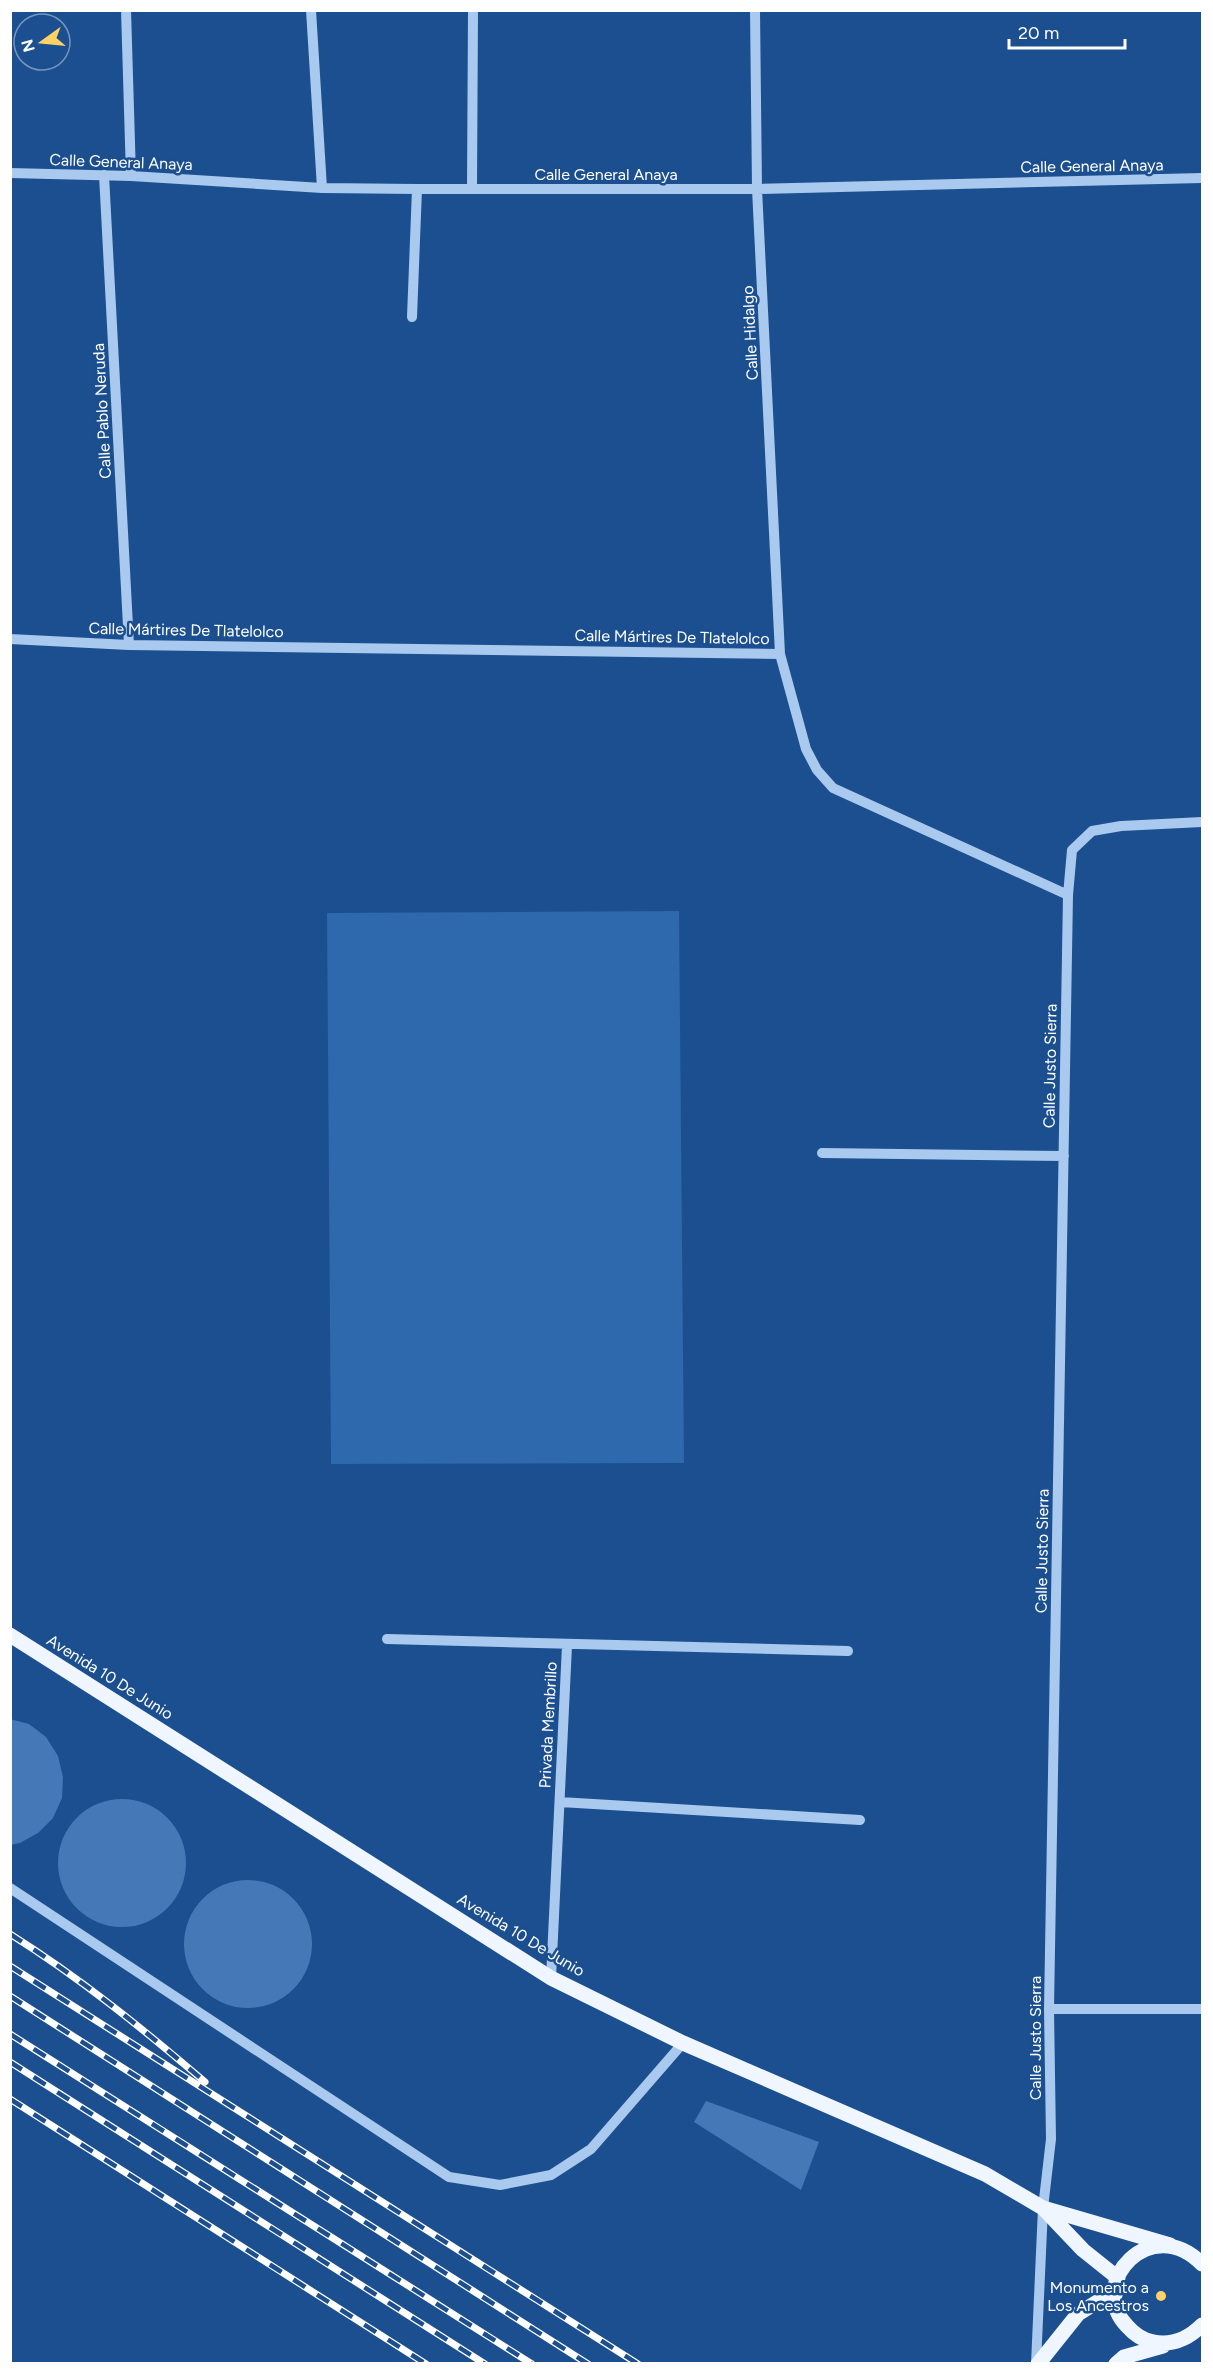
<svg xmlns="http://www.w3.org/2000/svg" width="1213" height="2374" font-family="Figtree,sans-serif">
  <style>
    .green { fill: #2e69ad }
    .building { fill: #4478b7 }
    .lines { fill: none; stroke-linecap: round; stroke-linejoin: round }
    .minor { stroke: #a9c9ee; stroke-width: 10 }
    .major { stroke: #f0f6ff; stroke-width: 15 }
    .rail-casing { stroke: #fff; stroke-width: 7 }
    .rail { stroke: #1b4f8f; stroke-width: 4.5; stroke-dasharray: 14; stroke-linecap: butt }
    .poi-dot { fill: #ffd166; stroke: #1b4f8f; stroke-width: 2 }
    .labels { text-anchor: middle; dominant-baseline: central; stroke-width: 5; stroke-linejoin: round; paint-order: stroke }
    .street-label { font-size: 16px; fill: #fff; stroke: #1b4f8f }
    .poi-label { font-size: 16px; fill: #fff; stroke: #1b4f8f; text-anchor: end }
  </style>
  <rect width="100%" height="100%" fill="#1b4f8f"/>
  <path class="green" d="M679 911 684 1463 331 1464 327 913Z"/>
  <path class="building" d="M10 1719 29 1724 46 1737 58 1756 63 1777 62 1798 53 1818 38 1833 20 1843 10 1845Z
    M58 1863a64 64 0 1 1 128 0a64 64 0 1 1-128 0Z
    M184 1944a64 64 0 1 1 128 0a64 64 0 1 1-128 0Z
    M706 2101 819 2142 801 2190 694 2122Z"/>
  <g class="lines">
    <path class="minor" d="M126 10 131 176
      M311 10 322 188
      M755 10 757 189 780 654 806 749 817 770 833 788 1068 895
      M10 173 131 176 322 188 417 189H757L1202 178
      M104 175 129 645
      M472 189 473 10
      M412 317 417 189
      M10 639 129 645 780 654
      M822 1153 1064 1156
      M387 1639 848 1651
      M560 1802 860 1820
      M10 1888 449 2177 500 2185 551 2175 591 2149 683 2043
      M551 1978 567 1646
      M1049 2009H1202
      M1036 2364 1043 2208 1051 2139 1049 2009 1068 895 1072 850 1092 831 1121 826 1202 822"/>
    <path class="major" d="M10 1635 551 1978 683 2043 985 2174 1043 2208 1170 2245
      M1043 2208 1083 2250 1118 2278
      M1202 2264C1151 2212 1086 2283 1127 2326 1134 2334 1142 2340 1153 2342 1173 2346 1189 2338 1202 2325
      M1038 2364 1078 2314 1097 2302 1115 2295
      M1116 2364 1124 2357 1163 2346"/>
    <defs>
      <path id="rail" d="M10 1934C80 1978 142 2028 205 2082
        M10 1966 638 2364
        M10 1996 588 2364
        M10 2034 532 2364
        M10 2062 485 2364
        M10 2099 426 2364"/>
    </defs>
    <use href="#rail" class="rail-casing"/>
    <use href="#rail" class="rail"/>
  </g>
  <circle class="poi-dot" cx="1161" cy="2296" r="6"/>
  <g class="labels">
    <g class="street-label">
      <text transform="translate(121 162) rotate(2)">Calle General Anaya</text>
      <text transform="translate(1092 166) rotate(-1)">Calle General Anaya</text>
      <text x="606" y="174">Calle General Anaya</text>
      <text transform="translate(750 333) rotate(-93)">Calle Hidalgo</text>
      <text transform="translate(102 411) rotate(-93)">Calle Pablo Neruda</text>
      <text transform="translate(186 630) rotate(1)">Calle Mártires De Tlatelolco</text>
      <text transform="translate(672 637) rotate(1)">Calle Mártires De Tlatelolco</text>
      <text transform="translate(1050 1066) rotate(-89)">Calle Justo Sierra</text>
      <text transform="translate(1042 1551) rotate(-89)">Calle Justo Sierra</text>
      <text transform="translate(110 1677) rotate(32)">Avenida 10 De Junio</text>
      <text transform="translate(548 1725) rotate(-87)">Privada Membrillo</text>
      <text transform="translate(521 1935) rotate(31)">Avenida 10 De Junio</text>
      <text transform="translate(1035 2038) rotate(-90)">Calle Justo Sierra</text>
    </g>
    <g class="poi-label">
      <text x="1149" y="2287">Monumento a<tspan x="1149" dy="18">Los Ancestros</tspan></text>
    </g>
  </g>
  <rect width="1213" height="2374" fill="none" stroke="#ffffff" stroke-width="24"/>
  <g transform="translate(42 42) rotate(255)"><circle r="28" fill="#1b4f8f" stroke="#7695bc" stroke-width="1.5"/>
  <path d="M0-4.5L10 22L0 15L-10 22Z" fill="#ffd166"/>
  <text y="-9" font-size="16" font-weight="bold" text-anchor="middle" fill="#ffffff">N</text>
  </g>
  <path d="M1009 39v9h116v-9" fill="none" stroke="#ffffff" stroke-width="3"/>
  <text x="1018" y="39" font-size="18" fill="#ffffff" stroke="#1b4f8f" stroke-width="4.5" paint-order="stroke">20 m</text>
</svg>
